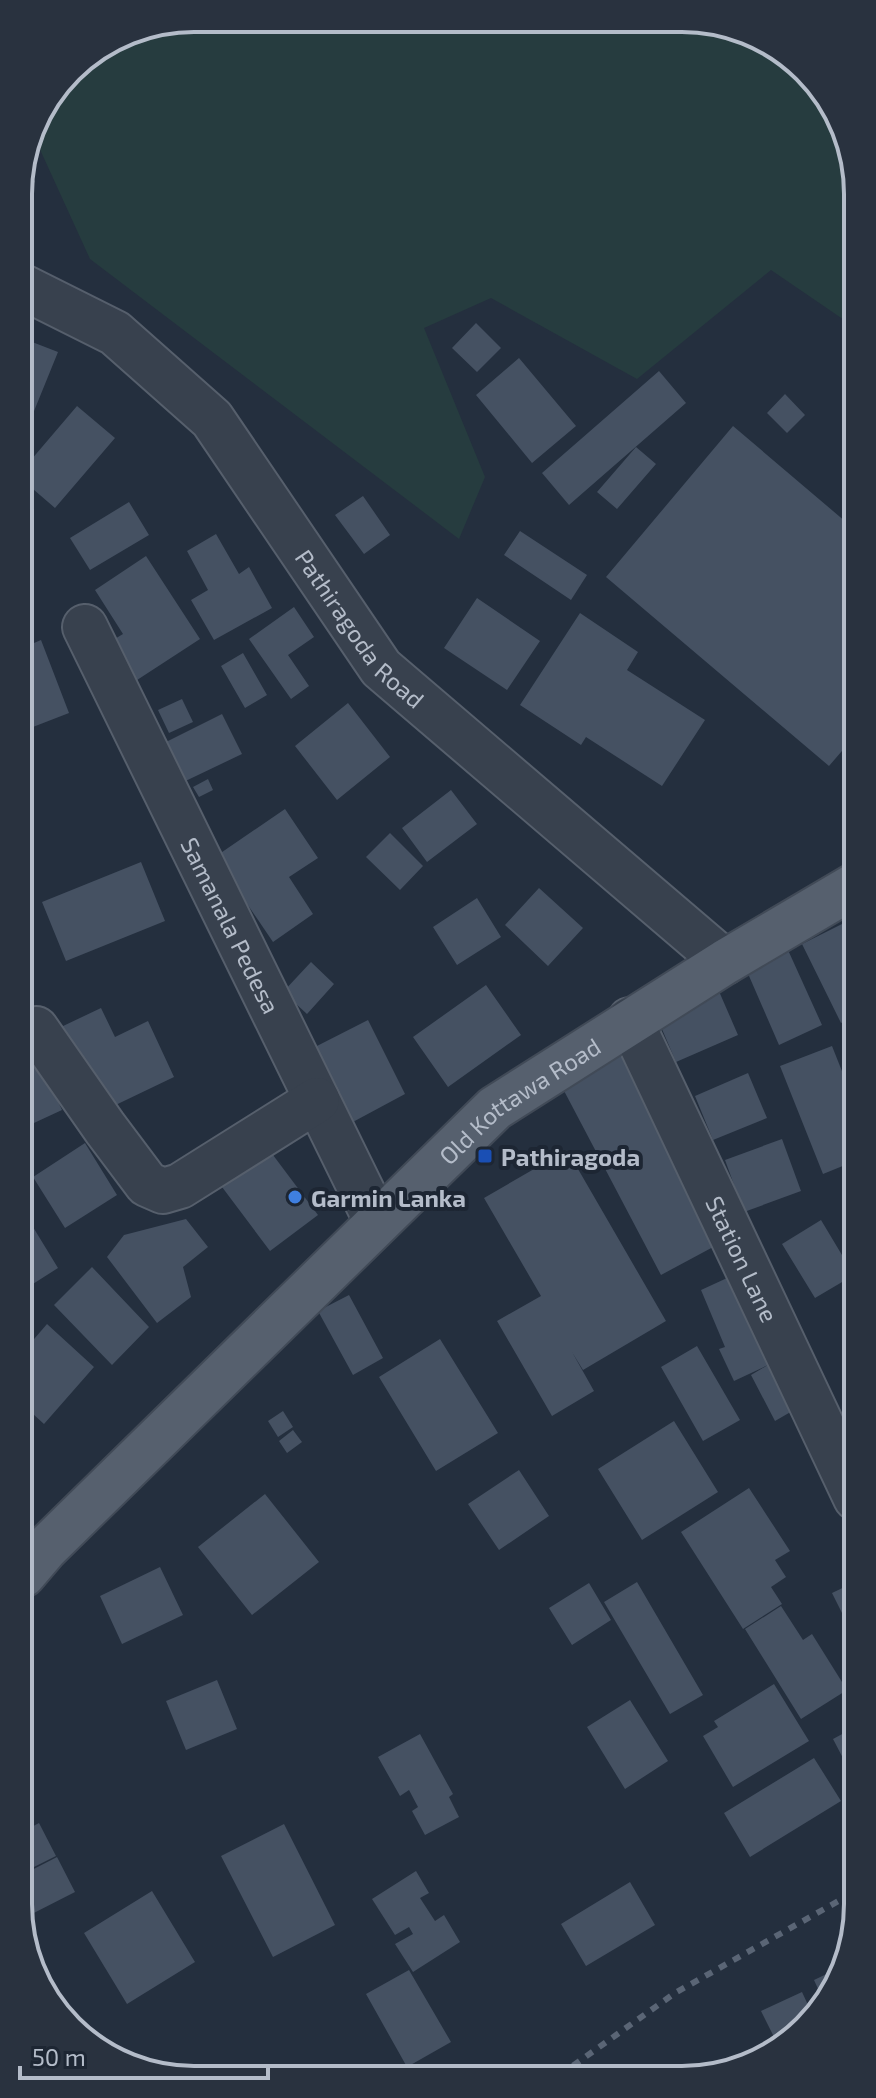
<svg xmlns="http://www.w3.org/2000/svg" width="876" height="2098" font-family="'Exo 2',sans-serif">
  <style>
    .green { fill: #263c3f }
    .building { fill: #455162 }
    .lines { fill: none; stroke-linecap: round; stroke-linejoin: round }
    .minor-casing { stroke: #565f6c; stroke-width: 48 }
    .major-casing { stroke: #414a57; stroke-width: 48 }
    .minor { stroke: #38414e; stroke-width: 44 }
    .major { stroke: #56606e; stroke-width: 44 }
    .rail { stroke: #5a6575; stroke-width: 6; stroke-dasharray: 8 8; stroke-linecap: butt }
    .transit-dot { fill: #1a4fb4; stroke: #1d2633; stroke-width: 3 }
    .shop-dot { fill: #3f7fe0; stroke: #1d2633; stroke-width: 3 }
    .labels { text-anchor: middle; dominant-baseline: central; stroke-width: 8; stroke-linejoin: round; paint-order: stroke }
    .street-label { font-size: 24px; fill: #b4bcc9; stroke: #1d2633 }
    .poi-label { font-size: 24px; font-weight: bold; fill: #b4bcc9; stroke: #1d2633; text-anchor: start }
    .rim { fill: none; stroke: #b4bcc9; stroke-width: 4 }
  </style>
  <rect width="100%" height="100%" fill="#242f3e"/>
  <path class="green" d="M194 18 716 21 806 69 852 149 853 326 771 270 637 379 491 298 424 328 485 477 459 539 90 259 32 132 36 117 78 62 127 31Z"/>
  <path class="building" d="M24 162 35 182 18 192V182Z
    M476 323 501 348 477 372 452 348Z
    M27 340 58 352 30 421 19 416V360Z
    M519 358 576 426 532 463 476 395Z
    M659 371 686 403 569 505 542 473Z
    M785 394 805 415 787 433 767 413Z
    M77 406 115 438 55 508 19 477V474Z
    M733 426 853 528 854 737 829 766 606 577Z
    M636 447 656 464 617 509 597 492Z
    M363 496 390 535 364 554 335 515Z
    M19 497 34 523 19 532Z
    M129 502 149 535 90 570 70 538Z
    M520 531 587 575 571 600 504 555Z
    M216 534 239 574 249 567 272 608 214 640 191 600 208 590 187 551Z
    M146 556 200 639 134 682 108 643 123 634 95 590Z
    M477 598 540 641 507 690 444 648Z
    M294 607 314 637 288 655 309 686 291 699 249 639Z
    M580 613 638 652 627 670 705 720 662 786 586 737 581 745 520 705Z
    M41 640 69 713 20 732V649Z
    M243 653 267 695 245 708 221 666Z
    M182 699 193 722 169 733 158 710Z
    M348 703 390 757 337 800 295 746Z
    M222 714 242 754 173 787 154 748Z
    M208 779 213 790 199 797 193 787Z
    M451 790 477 824 427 862 402 828Z
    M285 809 318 858 289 877 313 914 273 942 241 895 235 899 209 861Z
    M390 833 423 866 400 890 366 857Z
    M141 862 165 921 66 961 42 902Z
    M539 888 583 928 548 966 505 925Z
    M477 898 501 937 457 965 433 927Z
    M850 920 855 929V1016L841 1023 802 944Z
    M788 950 822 1025 779 1045 746 969Z
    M311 962 334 984 307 1014 283 992Z
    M486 985 521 1035 448 1087 413 1037Z
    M718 989 738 1035 676 1062 656 1015Z
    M101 1008 115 1037 148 1021 174 1077 101 1112 61 1027Z
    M368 1020 405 1094 351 1123 313 1048Z
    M832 1046 855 1104V1161L823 1174 780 1066Z
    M630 1051 728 1239 661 1275 562 1087Z
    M39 1061 62 1110 21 1129V1070Z
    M748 1073 767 1118 713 1140 695 1096Z
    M782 1139 801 1191 744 1212 725 1160Z
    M85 1143 117 1195 65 1228 33 1177Z
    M267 1147 318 1215 270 1251 219 1183Z
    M567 1150 666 1321 583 1370 572 1352 594 1391 552 1416 497 1321 541 1296 484 1198Z
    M22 1209 58 1268 25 1289 22 1283Z
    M186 1219 208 1247 183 1267 191 1297 157 1323 107 1257 124 1235Z
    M821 1220 854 1275 815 1298 782 1244Z
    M92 1267 149 1327 112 1365 54 1305Z
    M738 1273 801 1406 775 1421 751 1375 768 1365 734 1381 719 1349 725 1347 701 1290Z
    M349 1295 383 1358 353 1375 318 1311Z
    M47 1324 94 1367 44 1424 22 1404V1353Z
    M440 1339 498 1433 436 1471 379 1377Z
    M697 1346 740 1420 703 1441 661 1367Z
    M283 1411 293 1427 278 1437 268 1421Z
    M674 1421 718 1492 642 1540 598 1469Z
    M293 1430 302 1442 287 1453 279 1441Z
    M519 1470 549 1516 499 1550 468 1504Z
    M749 1488 790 1551 775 1560 786 1577 771 1587 782 1604 743 1629 681 1532Z
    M265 1494 319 1562 252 1615 198 1547Z
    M160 1567 183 1615 122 1644 100 1596Z
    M857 1581V1643L832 1593Z
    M637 1582 703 1695 670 1714 604 1602Z
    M589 1583 611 1620 572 1645 549 1608Z
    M781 1606 803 1640 812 1634 847 1690 801 1719 745 1629Z
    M217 1680 237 1729 186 1750 166 1701Z
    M774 1684 809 1741 733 1787 703 1736 718 1727 714 1721Z
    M630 1700 668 1761 625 1789 587 1727Z
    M857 1726V1785L833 1739Z
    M420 1734 453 1794 449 1797 459 1817 425 1835 412 1811 418 1807 409 1790 400 1796 378 1757Z
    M814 1758 841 1801 750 1857 724 1813Z
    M39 1823 56 1856 24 1872V1831Z
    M284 1824 335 1925 273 1957 221 1856Z
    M57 1857 75 1892 24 1918V1874Z
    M416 1871 429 1893 420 1898 435 1921 444 1915 460 1942 413 1972 395 1944 413 1934 409 1927 395 1935 372 1899Z
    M630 1882 655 1925 586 1966 561 1924Z
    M152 1891 195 1962 127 2004 84 1933Z
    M409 1970 451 2042 407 2067 366 1994Z
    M835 1970 823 2000 814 1980Z
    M802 1992 815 2020 777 2043 761 2011Z"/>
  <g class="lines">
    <defs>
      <g id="minor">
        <path id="s1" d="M19 285 115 333 212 419 381 668 725 962"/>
        <path id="s2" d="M85 627 377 1222"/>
        <path id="s3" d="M630 1020 856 1498"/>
        <path d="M36 1029 105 1128 147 1184 163 1191 180 1186 317 1100"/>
      </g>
      <g id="major">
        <path id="s4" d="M23 1575 46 1548 495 1108 725 962 854 886"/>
      </g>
    </defs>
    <use href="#minor" class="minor-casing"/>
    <use href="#major" class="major-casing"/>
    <use href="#minor" class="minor"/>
    <use href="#major" class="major"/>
    <path class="rail" d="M560 2075 675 1993 858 1890"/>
  </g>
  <rect class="transit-dot" x="477" y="1148" width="16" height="16" rx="4"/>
  <circle class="shop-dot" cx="295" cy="1197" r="8"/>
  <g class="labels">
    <g class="street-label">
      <text stroke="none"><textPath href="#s1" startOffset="494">Pathiragoda Road</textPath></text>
      <text stroke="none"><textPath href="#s2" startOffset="332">Samanala Pedesa</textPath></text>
      <text stroke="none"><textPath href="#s4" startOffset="688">Old Kottawa Road</textPath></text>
      <text stroke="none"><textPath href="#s3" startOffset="264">Station Lane</textPath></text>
    </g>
    <g class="poi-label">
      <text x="501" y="1156">Pathiragoda</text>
      <text x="311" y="1197">Garmin Lanka</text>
    </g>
  </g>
  <path d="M0 0H876V2098H0ZM194 32H682A162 162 0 0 1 844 194V1904A162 162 0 0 1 682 2066H194A162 162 0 0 1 32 1904V194A162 162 0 0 1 194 32Z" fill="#29323f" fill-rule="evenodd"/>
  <path class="rim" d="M194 32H682A162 162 0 0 1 844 194V1904A162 162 0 0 1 682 2066H194A162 162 0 0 1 32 1904V194A162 162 0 0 1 194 32Z"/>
  <path d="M20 2066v12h248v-12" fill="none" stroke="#b4bcc9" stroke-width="4"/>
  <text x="32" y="2066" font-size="24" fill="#b4bcc9" stroke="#1d2633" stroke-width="6" paint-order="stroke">50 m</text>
</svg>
